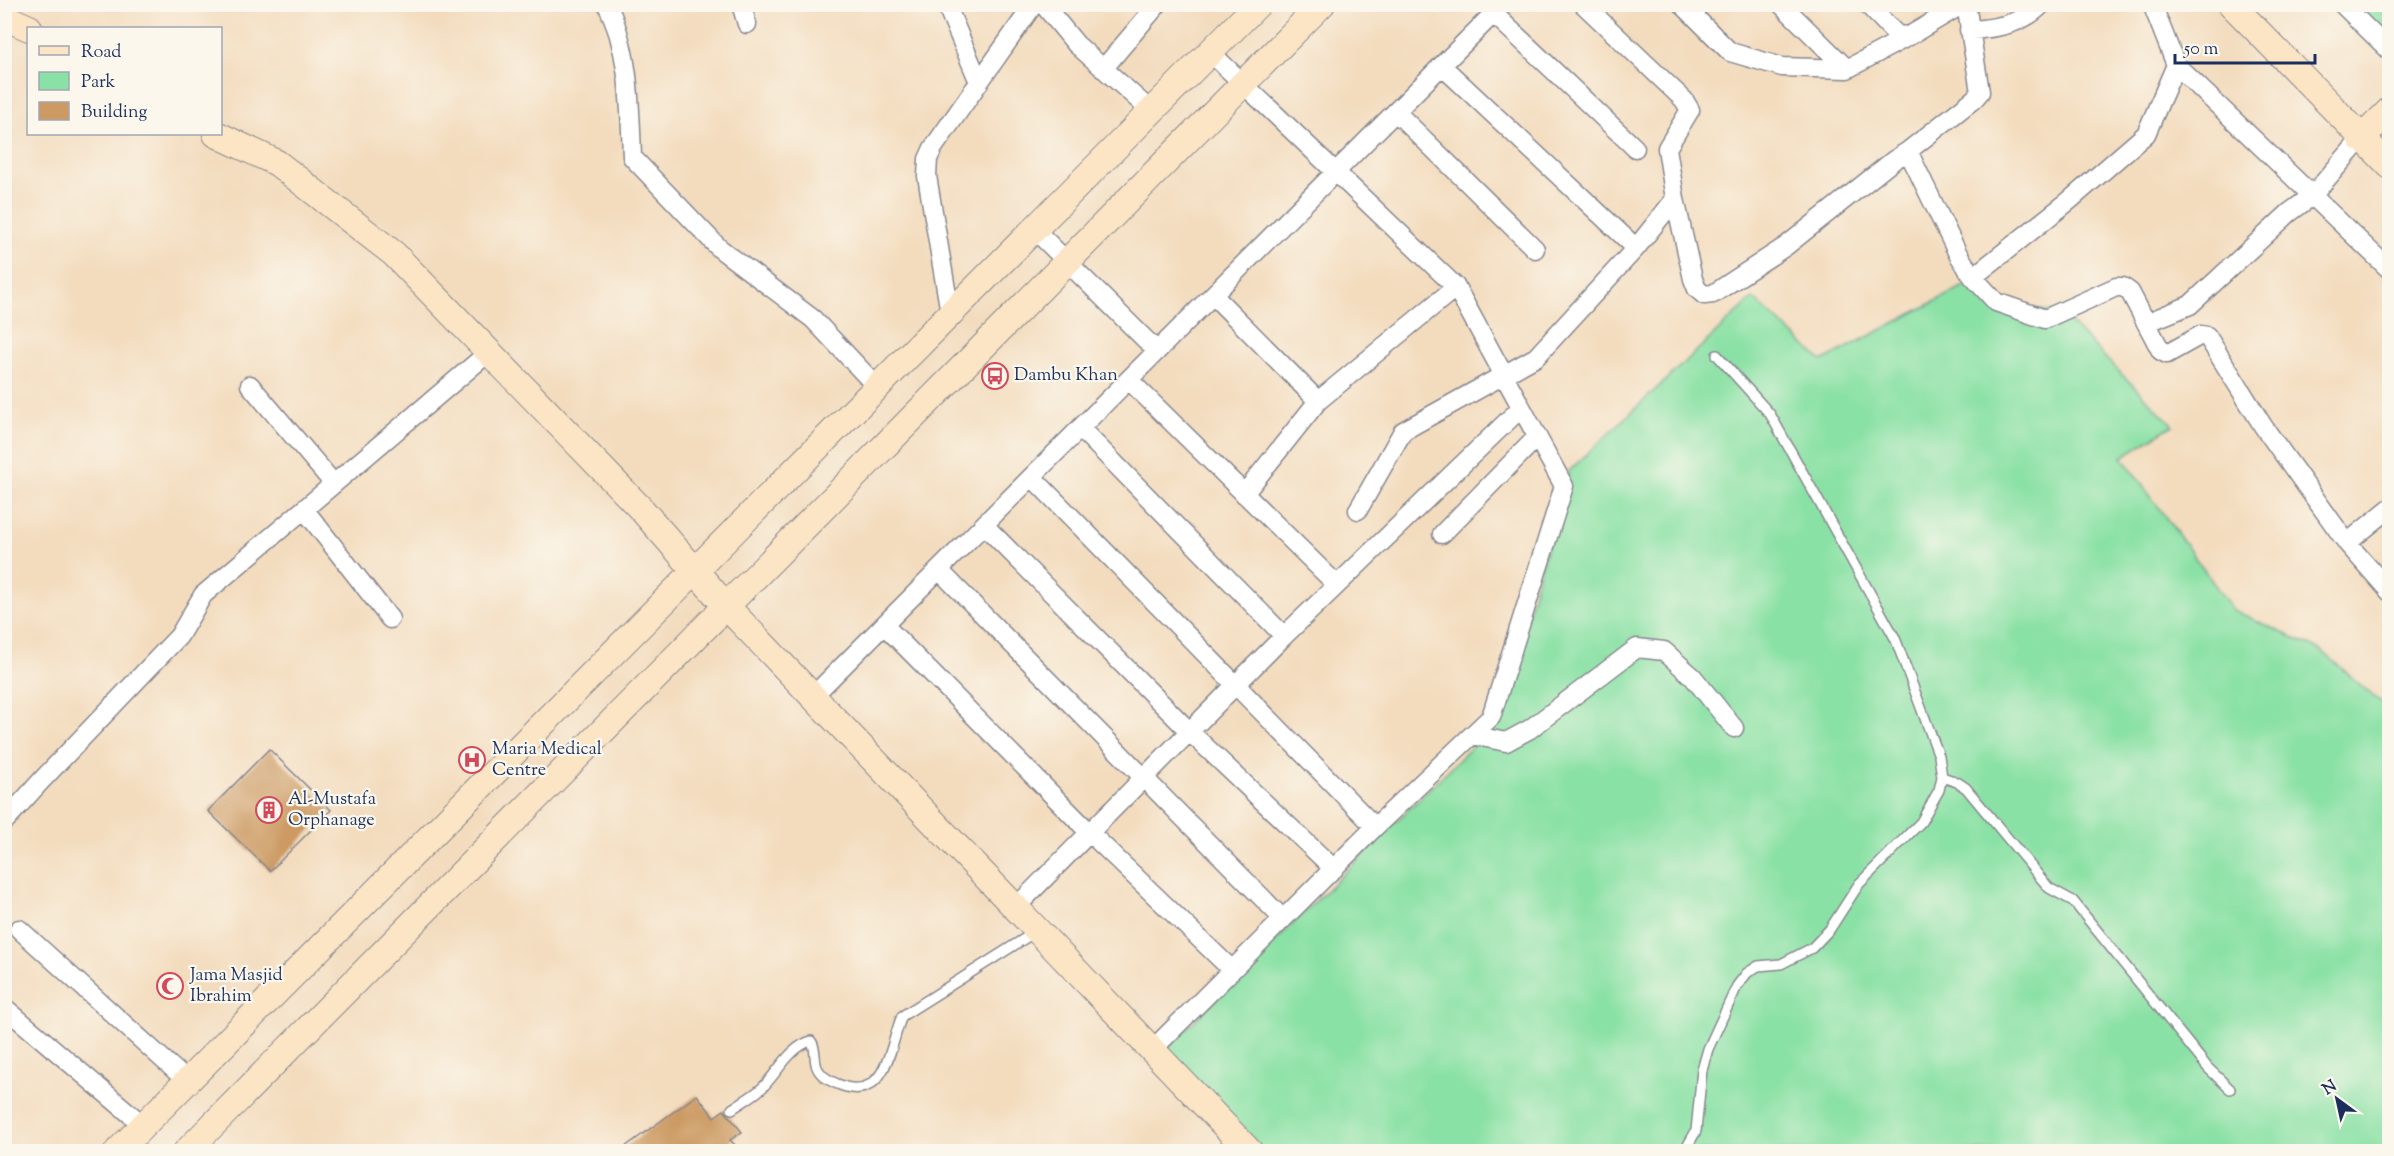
<svg xmlns="http://www.w3.org/2000/svg" width="2394" height="1156" font-family="'Sorts Mill Goudy',serif">
  <style>
    .green { fill: #8ae1a5; stroke: #528882; stroke-width: 1.5 }
    .building { fill: #cc9a62 }
    .lines { fill: none; stroke-linecap: round; stroke-linejoin: round }
    .lane-casing { stroke: #87868e; stroke-width: 12 }
    .street-casing { stroke: #87868e; stroke-width: 21 }
    .secondary-casing { stroke: #87868e; stroke-width: 28 }
    .lane { stroke: #fff; stroke-width: 9 }
    .street { stroke: #fff; stroke-width: 18 }
    .secondary { stroke: #fce5c4; stroke-width: 26 }
    .labels { text-anchor: middle; dominant-baseline: central; stroke-width: 4.5; stroke-linejoin: round; paint-order: stroke }
    .poi-label { font-size: 18px; fill: #1b2f5e; stroke: #fbf7ec; text-anchor: start }
  </style>
  <rect width="100%" height="100%" fill="#fbf7ec"/>
  <filter id="ink" filterUnits="userSpaceOnUse"><feTurbulence type="fractalNoise" baseFrequency=".0167" numOctaves="2"/><feDisplacementMap in="SourceGraphic" scale="12" xChannelSelector="R" yChannelSelector="G"/><feConvolveMatrix kernelMatrix="1 2 1 2 8 2 1 2 1" color-interpolation-filters="sRGB"/></filter>
  <filter id="wash" filterUnits="userSpaceOnUse"><feTurbulence type="fractalNoise" baseFrequency=".008" numOctaves="4" result="noise"/><feDisplacementMap in="SourceGraphic" scale="24" xChannelSelector="R" yChannelSelector="G"/><feGaussianBlur stdDeviation="1.35" result="paint"/><feColorMatrix in="noise" values="0 0 0 0 0 0 0 0 0 0 0 0 0 0 0 0 0 1.4 0 .05"/><feComposite in="paint" operator="in"/></filter>
  <g filter="url(#wash)">
    <rect width="100%" height="100%" fill="#f3dcbe"/>
    <path class="green" d="M2342 5H2389V51Z
      M1970 283 1987 302 2060 313 2173 425 2122 457 2233 610 2322 651 2389 710V1151H1251L1159 1056 1496 723 1569 471 1753 298 1822 361Z"/>
    <g id="blocks">
      <path class="building" d="M269 749 331 810 270 871 208 811Z
        M697 1095 714 1117 724 1110 742 1132 730 1140 737 1147 731 1152H618Z"/>
    </g>
  </g>
  <g filter="url(#ink)">
    <use href="#blocks" fill-opacity="0" stroke="#87868e" stroke-width="1.5"/>
    <g class="lines">
      <defs>
        <path id="lane" d="M1942 777 1957 782 1966 788 2049 888 2073 901 2208 1068 2230 1089
          M732 1109C742 1102 755 1095 763 1087 778 1072 790 1047 811 1041 818 1050 812 1062 819 1071 825 1080 836 1084 846 1087 888 1098 891 1040 902 1016L1035 932
          M1684 1152 1696 1131 1702 1070 1708 1049 1737 986 1747 973 1758 966 1781 964 1812 948 1830 929 1859 884 1921 822 1939 790 1942 777 1939 756 1895 638 1770 414 1717 355"/>
        <path id="street" d="M607 4C630 51 630 106 632 157L719 248 813 319 877 387
          M741 4 747 24
          M946 4 979 82
          M1043 4 1076 44 1151 111
          M1583 4 1684 100 1690 110 1667 148 1675 199 1693 279 1697 289 1704 295 1713 294 1786 246 1894 160 1908 151
          M1682 4 1730 52 1782 67 1847 69 1909 36
          M1781 4 1847 69
          M1867 4 1897 35 1909 36 1963 4
          M1966 4 1980 92 1974 99 1908 151 1958 254 1973 277 1996 302 2045 319 2116 287H2123L2130 292 2161 351 2167 354 2201 335 2207 336 2263 426 2347 543 2390 592
          M2152 4 2176 65 2390 270
          M2342 4 2390 51
          M1494 14 1635 148
          M1969 30C1994 29 2024 24 2042 4
          M1442 66 1636 248
          M1103 69 1158 4
          M1396 112 1535 249
          M1034 229 1157 351
          M1973 277 2070 200 2146 134 2176 65
          M1213 295 1318 401
          M950 313 927 176 928 159 933 148 1034 4
          M2146 323 2190 305 2289 213 2312 196 2361 139
          M1129 380 1337 585
          M250 385 334 484
          M1080 428 1284 636
          M1032 477 1375 827
          M1244 494 1318 401 1456 287
          M304 509 390 619
          M1358 510 1403 431 1536 357 1636 248 1675 199
          M984 525 1190 732 1334 869
          M1442 534 1537 437
          M2347 543 2390 508
          M939 570 1283 919
          M884 625 1090 833 1232 970
          M813 696 1503 4
          M1472 735 1506 742 1530 729 1637 648 1664 651 1693 677 1734 728
          M4 822 41 781 179 636 203 595 489 352
          M1015 908 1284 636 1521 408
          M19 929 188 1082
          M4 1007 143 1125
          M1153 1049 1375 827 1491 717 1564 486 1456 287 1210 52"/>
        <path id="secondary" d="M2231 4 2390 166
          M4 17 29 28
          M216 134 277 163 394 254 642 510 726 606 1250 1152
          M2361 139 2390 110
          M117 1152 1258 4
          M186 1152 1322 4"/>
      </defs>
      <use href="#lane" class="lane-casing"/>
      <use href="#street" class="street-casing"/>
      <use href="#secondary" class="secondary-casing"/>
      <use href="#lane" class="lane"/>
      <use href="#street" class="street"/>
      <use href="#secondary" class="secondary"/>
    </g>
  </g>
  <defs>
    <symbol id="bus-ring" viewBox="-11 -11 22 22"><circle r="9.5" fill="#fbf7ec" stroke="#d1495b" stroke-width="1.5"/><path d="M-5-6H5V4H4V6H2V4H-2V6H-4V4H-5ZM-3.5-4V0h7V-4ZM-3.5 1.2v1.5H-2V1.2ZM2 1.2v1.5H3.5V1.2Z" fill="#d1495b"/></symbol>
    <symbol id="hospital-ring" viewBox="-11 -11 22 22"><circle r="9.5" fill="#fbf7ec" stroke="#d1495b" stroke-width="1.5"/><path d="M-5-5h3v3.5h4V-5h3V5h-3V1.5h-4V5h-3Z" fill="#d1495b"/></symbol>
    <symbol id="building-ring" viewBox="-11 -11 22 22"><circle r="9.5" fill="#fbf7ec" stroke="#d1495b" stroke-width="1.5"/><path d="M-4-6H4V6H1V3H-1V6H-4ZM-2.5-4.3h1.7v1.8h-1.7ZM.8-4.3h1.7v1.8H.8ZM-2.5-1h1.7V.8h-1.7ZM.8-1h1.7V.8H.8Z" fill="#d1495b"/></symbol>
    <symbol id="mosque-ring" viewBox="-11 -11 22 22"><circle r="9.5" fill="#fbf7ec" stroke="#d1495b" stroke-width="1.5"/><path d="M3.5-4.9A6 6 0 1 0 3.5 4.9A5 5 0 1 1 3.5-4.9Z" fill="#d1495b"/></symbol>
  </defs>
  <g fill-rule="evenodd">
    <use href="#bus-ring" x="980" y="361" width="30" height="30"/>
    <use href="#hospital-ring" x="457" y="745" width="30" height="30"/>
    <use href="#building-ring" x="254" y="795" width="30" height="30"/>
    <use href="#mosque-ring" x="155" y="971" width="30" height="30"/>
  </g>
  <g class="labels">
    <g class="poi-label">
      <text x="1014" y="376">Dambu Khan</text>
      <text x="492" y="750">Maria Medical<tspan x="492" dy="21">Centre</tspan></text>
      <text x="288" y="800">Al-Mustafa<tspan x="288" dy="21">Orphanage</tspan></text>
      <text x="190" y="976">Jama Masjid<tspan x="190" dy="21">Ibrahim</tspan></text>
    </g>
  </g>
  <rect width="2394" height="1156" fill="none" stroke="#fbf7ec" stroke-width="24"/>
  <rect x="27" y="27" width="195" height="108" fill="#fbf7ec" stroke="#a1a7b3" stroke-width="1.5"/>
  <rect x="39" y="46" width="30" height="9" fill="#fce5c4" stroke="#a1a7b3" stroke-width="1.5"/>
  <text x="81" y="57" font-size="18" fill="#1b2f5e">Road</text>
  <rect x="39" y="72" width="30" height="18" fill="#8ae1a5" stroke="#a1a7b3" stroke-width="1.5"/>
  <text x="81" y="87" font-size="18" fill="#1b2f5e">Park</text>
  <rect x="39" y="102" width="30" height="18" fill="#cc9a62" stroke="#a1a7b3" stroke-width="1.5"/>
  <text x="81" y="117" font-size="18" fill="#1b2f5e">Building</text>
  <g transform="translate(2337 1099) rotate(327)" stroke="#fbf7ec" stroke-width="4.5" paint-order="stroke">
  <path d="M0-4.5L10 22L0 15L-10 22Z" fill="#1b2f5e"/>
  <text y="-9" font-size="16" font-weight="bold" text-anchor="middle" fill="#1b2f5e">N</text>
  </g>
  <path d="M2175 54v9h140v-9" fill="none" stroke="#1b2f5e" stroke-width="3"/>
  <text x="2184" y="54" font-size="18" fill="#1b2f5e" stroke="#fbf7ec" stroke-width="4.5" paint-order="stroke">50 m</text>
</svg>
